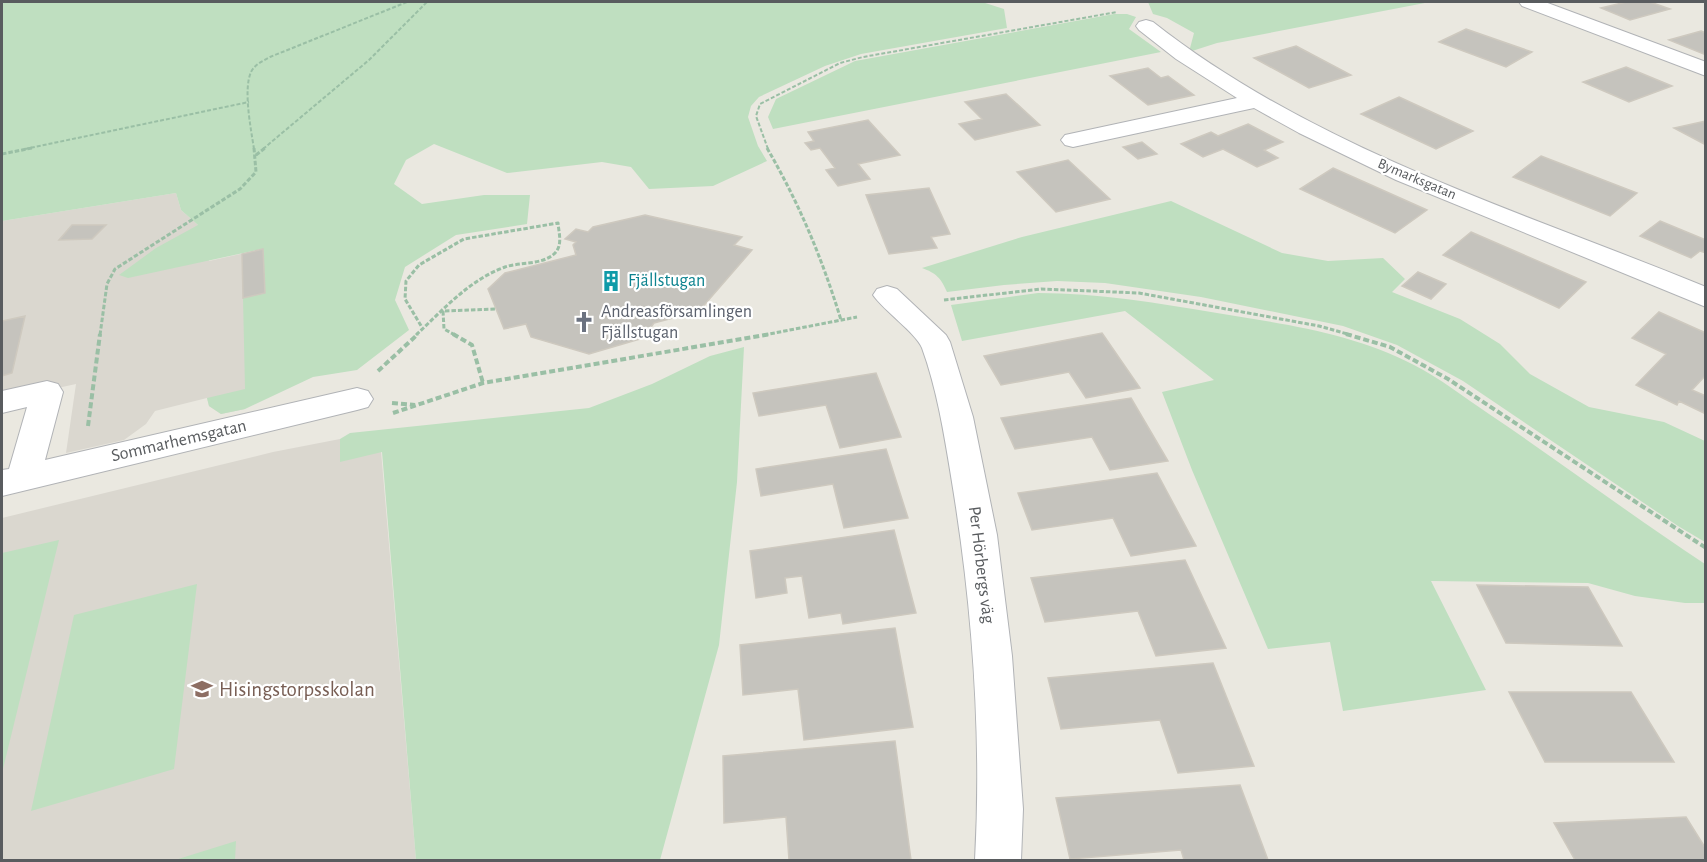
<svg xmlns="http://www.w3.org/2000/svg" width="1707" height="862" font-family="'Alegreya Sans',sans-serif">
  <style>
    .education { fill: #dad7cf }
    .green { fill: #bfdfc0 }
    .building { fill: #c5c3bd; stroke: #cec9bf; stroke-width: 1.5 }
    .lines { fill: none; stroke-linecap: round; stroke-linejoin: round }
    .minor-casing { stroke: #b1b3b6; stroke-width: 2 }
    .path-far2 { stroke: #9abfa5; stroke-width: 2; stroke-dasharray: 4 2; stroke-linecap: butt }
    .path-far1 { stroke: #9abfa5; stroke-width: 3; stroke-dasharray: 4.5 2; stroke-linecap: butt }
    .path { stroke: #9abfa5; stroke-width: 4; stroke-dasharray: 6 3; stroke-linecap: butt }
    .minor { fill: #fff; fill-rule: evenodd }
    .labels { text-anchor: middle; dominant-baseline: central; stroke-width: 4.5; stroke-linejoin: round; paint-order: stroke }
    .far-street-label { font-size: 15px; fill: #595c5f; stroke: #fff }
    .culture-label { font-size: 18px; fill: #0d838f; stroke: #fff; text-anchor: start }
    .worship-label { font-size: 18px; fill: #5b616d; stroke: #fff; text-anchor: start }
    .street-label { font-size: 18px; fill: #595c5f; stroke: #fff }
    .near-education-label { font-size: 21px; fill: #785e54; stroke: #fff; text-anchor: start }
  </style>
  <rect width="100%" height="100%" fill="#eae8e0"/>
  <path class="education" d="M176 193 181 210 198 225 209 261 263 249 245 409 221 414 209 406 207 398 155 411 146 424 124 440 66 453 76 384 2 400V221Z
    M340 439 341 461 381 451 416 860H2V518L273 452Z"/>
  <path class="green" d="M2 2H982L1004 9 1007 28 861 54 825 66 759 97 751 106 748 117 758 146 767 161 713 186 649 189 631 167 602 162 507 173 434 144 406 160 394 184 422 204 484 195H530L527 224 456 235 405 267 395 300 409 330 357 370 313 377 245 409 221 414 209 406 207 398 245 389 243 298 262 249 128 278 119 275 156 248 198 225 181 210 176 193 2 221Z
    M1148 2H1430L1217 43 1189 52 1194 33 1167 18 1153 14Z
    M1114 14H1127L1136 17 1129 29 1161 52 773 129 768 117 776 99 855 61Z
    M1171 201 1282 253 1328 261 1383 258 1405 279 1392 292 1460 319 1500 344 1530 374 1589 407 1664 422 1705 441V542L1678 526 1463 381 1397 345 1343 326 1201 297 1105 283 1057 281 1004 285 947 292C941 278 936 273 922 268L1022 237Z
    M1038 293C1099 293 1157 303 1217 313 1284 324 1353 333 1414 365 1440 378 1465 398 1489 414 1562 463 1632 516 1705 564V603H1685L1635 596 1588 583 1431 581 1486 690 1343 711 1330 642 1268 649 1192 470 1162 392 1214 380 1125 311 962 341 951 305Z
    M744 347 737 482 719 645 660 860H416L382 452 340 462V439L350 433 589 408 652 384 710 356Z
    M59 540 2 773V553Z
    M197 584 174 769 31 811 74 615Z
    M236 841 235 860H175Z"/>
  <path class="building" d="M1626 2H1650L1670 9 1630 20 1601 8Z
    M1466 29 1532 52 1506 67 1439 42Z
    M1701 31 1706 33V55L1669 40Z
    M1296 46 1351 75 1309 88 1254 58Z
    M1626 67 1672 86 1629 102 1583 82Z
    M1148 68 1161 78 1168 76 1194 95 1148 105 1110 76Z
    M1006 94 1040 125 975 140 959 124 982 119 965 102Z
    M1399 97 1473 131 1436 149 1361 114Z
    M868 120 900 155 858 164 870 179 838 186 826 170 835 168 820 148 811 150 805 143 814 141 808 132Z
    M1706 121V145L1674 128Z
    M1248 124 1283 142 1264 150 1278 158 1257 167 1223 149 1203 157 1181 144 1211 132 1218 136Z
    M1142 142 1157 154 1138 159 1123 147Z
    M1541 156 1637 193 1610 216 1513 177Z
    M1068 160 1110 199 1056 212 1017 172Z
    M1333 168 1427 210 1395 233 1300 189Z
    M929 188 950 234 931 237 937 248 889 254 866 195Z
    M645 215 742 237 734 245 752 250 699 311 654 323 643 338 589 354 531 337 526 324 504 329 488 289 505 273 576 255 573 245 576 242 565 239 576 229 588 232 593 227Z
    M1660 221 1706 240V253L1700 251 1691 258 1640 236Z
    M72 225H106L92 239 59 240Z
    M1471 232 1586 282 1559 308 1443 255Z
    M263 249 265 293 243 298 242 254Z
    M1418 272 1446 284 1431 299 1402 286Z
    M1659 312 1706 333V375L1692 390 1706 396V414L1679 401 1677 405 1636 385 1666 354 1632 338Z
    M25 316 12 373 2 376V321Z
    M1102 333 1140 388 1086 398 1069 372 1001 385 984 356Z
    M876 373 901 437 840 448 826 405 759 416 753 393Z
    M1131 398 1168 461 1110 470 1092 437 1015 449 1001 418Z
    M886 449 908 518 844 528 833 484 761 496 756 469Z
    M1157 473 1196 546 1131 556 1113 518 1032 530 1018 493Z
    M894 530 916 613 843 624 841 613 809 618 802 576 785 578 787 593 756 598 750 551Z
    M1185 560 1226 648 1156 656 1138 611 1045 622 1031 578Z
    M1477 585 1588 587 1622 646 1506 643Z
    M895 628 913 727 804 740 798 689 743 695 740 645Z
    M1213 663 1254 766 1178 773 1160 720 1061 729 1048 678Z
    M1509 692H1631L1674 762H1545Z
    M895 741 911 860H789L786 817 724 823 723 756Z
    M1240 785 1268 860H1184L1181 850 1070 859 1056 798Z
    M1686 817 1706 849V860H1575L1554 823Z"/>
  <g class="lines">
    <defs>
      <path id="minor" d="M1519 2H1545L1706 62V76L1522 6Z
        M1146 20 1153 22C1314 149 1518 210 1706 287V307L1396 180 1299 133 1254 108 1073 147 1065 145 1061 140 1065 135 1237 98 1176 59 1139 30 1136 26 1139 22Z
        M887 286 897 289 946 335 950 342 973 417 997 535 1012 656 1023 809 1021 860H975C982 733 972 602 951 476 944 434 937 389 922 348 916 333 884 311 873 295L877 289Z
        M47 381 58 384 63 392 45 460 357 388 368 391 373 399 368 407 357 410 2 496V470L9 469 27 407 2 413V391Z"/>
    </defs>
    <use href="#minor" class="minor-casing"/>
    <path class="path-far2" d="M25 149 249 102
      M254 149C251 129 243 90 251 72 255 64 263 61 270 57L407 2
      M263 149 369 60 427 2
      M768 149 756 116 760 104 840 63 863 57 1117 12"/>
    <path class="path-far1" d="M767 148C799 203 822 258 841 320
      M2 154 32 148
      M256 155 265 148
      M944 300 1041 289 1139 293 1319 326 1351 335
      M100 335 107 284 115 269 240 189 256 172 254 148
      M416 335C443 310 469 280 505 267 520 262 542 265 554 254 563 246 559 234 558 223L464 239 419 265 406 281 405 299 423 329
      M455 335 444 329 443 311 495 309
      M764 335 857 317"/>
    <path class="path" d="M453 334 472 345 483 383
      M1346 334 1390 347 1448 379 1706 548
      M378 371 418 334
      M392 403 415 405
      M393 413 483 383 771 334
      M88 426 100 334"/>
    <use href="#minor" class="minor"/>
  </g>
  <defs>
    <symbol id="building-bare" viewBox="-9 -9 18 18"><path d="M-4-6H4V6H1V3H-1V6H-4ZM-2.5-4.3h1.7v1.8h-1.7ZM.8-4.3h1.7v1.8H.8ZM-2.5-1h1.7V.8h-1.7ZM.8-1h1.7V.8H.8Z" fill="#0f9aa8" stroke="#fff" stroke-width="2.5" paint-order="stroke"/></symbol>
    <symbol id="church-bare" viewBox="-9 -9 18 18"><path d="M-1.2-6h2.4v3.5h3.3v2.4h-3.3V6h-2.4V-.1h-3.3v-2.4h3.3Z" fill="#6b7280" stroke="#fff" stroke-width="2.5" paint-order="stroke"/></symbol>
    <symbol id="school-bare" viewBox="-9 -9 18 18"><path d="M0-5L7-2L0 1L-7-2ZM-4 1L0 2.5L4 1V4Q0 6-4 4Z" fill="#8d6e63" stroke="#fff" stroke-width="2.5" paint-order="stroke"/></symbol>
  </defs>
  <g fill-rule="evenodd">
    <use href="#building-bare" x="596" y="266" width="30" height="30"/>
    <use href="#church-bare" x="569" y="307" width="30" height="30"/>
    <use href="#school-bare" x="187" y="674" width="30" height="30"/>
  </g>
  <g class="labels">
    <g class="far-street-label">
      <text transform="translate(1417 179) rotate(23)">Bymarksgatan</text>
    </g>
    <g class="culture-label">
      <text x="628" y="281">Fjällstugan</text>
    </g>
    <g class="worship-label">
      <text x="601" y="312">Andreasförsamlingen<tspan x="601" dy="21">Fjällstugan</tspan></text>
    </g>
    <g class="street-label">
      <text transform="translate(179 441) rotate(-13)">Sommarhemsgatan</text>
      <text transform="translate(981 565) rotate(83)">Per Hörbergs väg</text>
    </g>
    <g class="near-education-label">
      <text x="219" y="689">Hisingstorpsskolan</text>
    </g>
  </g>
  <rect width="1707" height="862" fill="none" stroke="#595c5f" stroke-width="6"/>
</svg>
